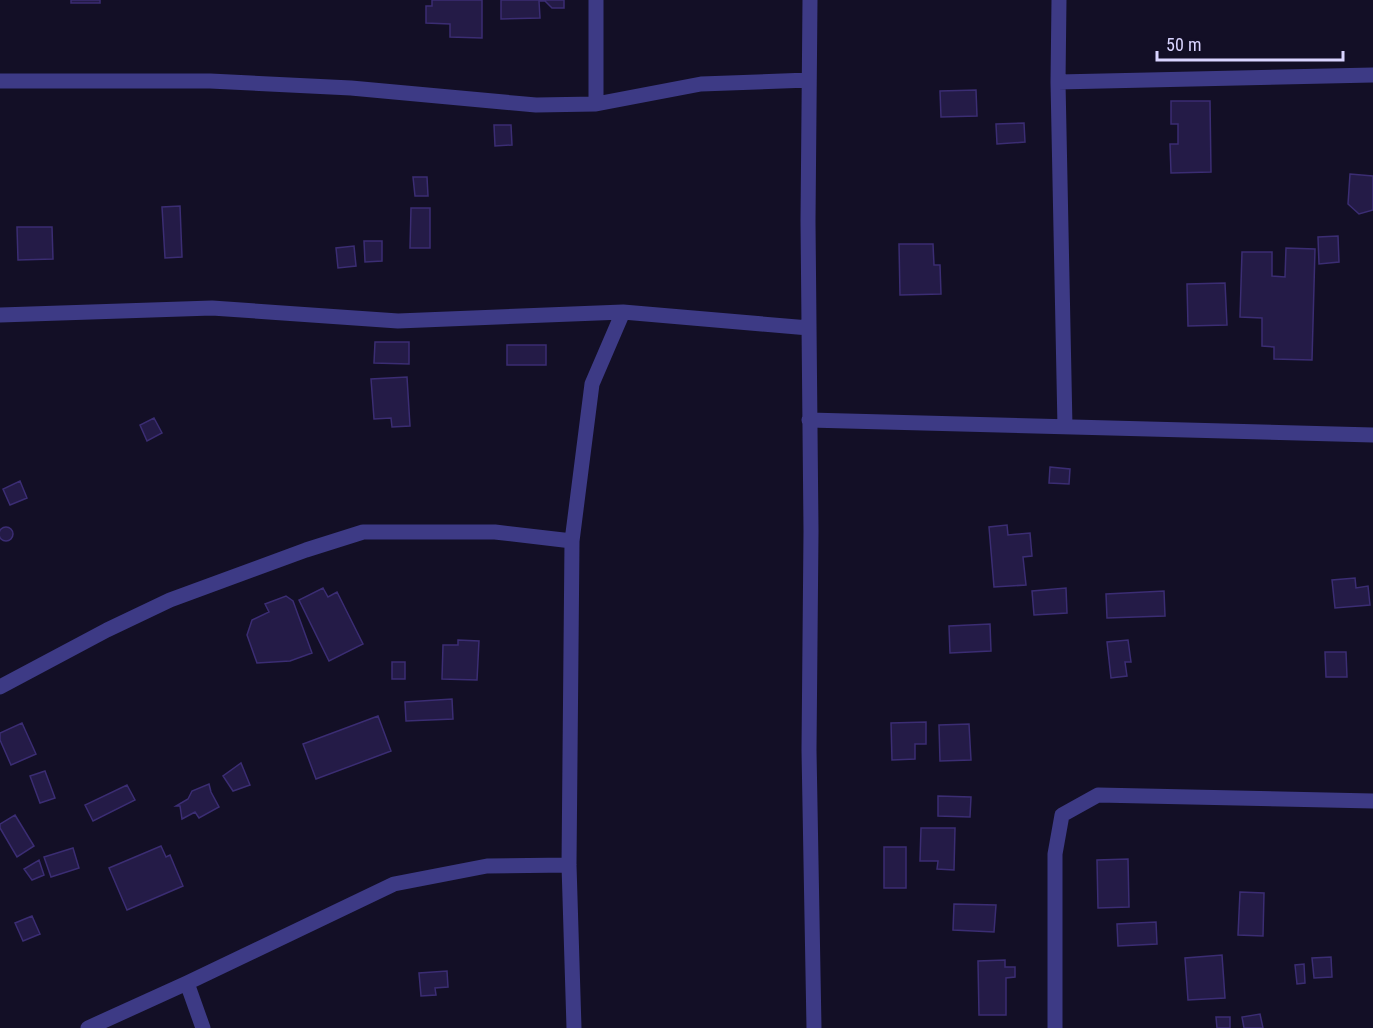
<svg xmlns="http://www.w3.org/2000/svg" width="1373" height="1028" font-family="'Roboto Condensed',sans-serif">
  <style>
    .building { fill: #241b47; stroke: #3b2d73; stroke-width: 1.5 }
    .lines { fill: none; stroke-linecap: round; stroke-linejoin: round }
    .minor { stroke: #3d3a85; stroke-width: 15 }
  </style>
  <rect width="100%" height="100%" fill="#130f26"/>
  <path class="building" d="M71 0H100V3H71Z
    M432 0H482V38L450 37V24L426 23V6H432Z
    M501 0H564V8H552L545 1H539L540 18 501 19Z
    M976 90 977 116 941 117 940 91Z
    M1171 101H1210L1211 172 1171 173 1170 144H1178V124H1171Z
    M1024 123 1025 142 997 144 996 124Z
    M494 125H511L512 145 495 146Z
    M1350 174 1373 176V210L1359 214 1348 204Z
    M413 177H427L428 196H415Z
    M180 206 182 257 165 258 162 207Z
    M411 208H430V248H410Z
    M17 227H52L53 259 18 260Z
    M1338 236 1339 262 1319 264 1318 237Z
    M364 241H382V261L365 262Z
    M899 244H933L934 265H940L941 294 900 295Z
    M354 246 356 266 338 268 336 248Z
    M1286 248 1315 249 1312 360 1274 359V347L1262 346V318L1240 317 1242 252H1272V276L1285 277Z
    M1225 283 1227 325 1188 326 1187 284Z
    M375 342H409V364L374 363Z
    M507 345H546V365H507Z
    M407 377 410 426 392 427 391 418 374 419 371 379Z
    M154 418 162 433 147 441 140 425Z
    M1050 467 1070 469 1069 484 1049 483Z
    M20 481 27 498 10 505 3 489Z
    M1007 525 1008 535 1030 533 1032 556 1023 557 1026 585 994 587 989 527Z
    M-1 534a7 7 0 1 1 14 0a7 7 0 1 1-14 0Z
    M1355 578 1356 588 1368 586 1370 605 1335 608 1332 580Z
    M323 588 328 597 337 592 363 644 329 661 299 600Z
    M1066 588 1067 613 1034 615 1032 591Z
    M1164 591 1165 616 1107 618 1106 594Z
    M286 596 293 601 312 653 290 661 257 663 247 635 252 620 269 612 265 604Z
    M990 624 991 651 950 653 949 626Z
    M458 640 479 641 477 680 442 679 443 645H458Z
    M1128 640 1131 662H1125L1127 676 1111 678 1107 642Z
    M1325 652H1346L1347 677H1326Z
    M392 662H405V679H392Z
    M452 699 453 719 406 721 405 702Z
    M378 716 391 751 316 779 303 744Z
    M926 722V744H915V759L892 760 891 723Z
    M22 723 36 754 11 765 0 740V733Z
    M969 724 971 760 940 761 939 725Z
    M241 763 250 785 233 791 223 776Z
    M45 771 55 798 40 803 30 776Z
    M209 784 211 792 219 807 199 818 195 812 182 819 180 806H176L188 799 192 791Z
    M127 785 135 800 93 821 85 805Z
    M938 796 971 797 970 817 938 816Z
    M15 815 34 846 17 857 0 828V824Z
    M921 828H955L954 870 937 869 938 861H920Z
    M161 846 166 857 170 855 183 886 127 910 109 868Z
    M884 847H906V888H884Z
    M73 848 79 868 51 877 44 857Z
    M1128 859 1129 907 1098 908 1097 860Z
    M39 860 44 875 32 880 24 869Z
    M1240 892 1264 893 1263 936 1238 935Z
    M954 904 996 905 994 932 953 930Z
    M32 916 40 934 23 941 15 923Z
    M1156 922 1157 944 1118 946 1117 924Z
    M1222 955 1225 998 1188 1000 1185 958Z
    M1331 957 1332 977 1314 978 1312 958Z
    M1005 960V967H1015V977L1006 978V1015H979L978 961Z
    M1304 964 1305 983 1297 984 1295 965Z
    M447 971 448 987 435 988 436 995 421 996 419 973Z
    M1260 1014 1263 1028H1244L1242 1017Z
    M1216 1017H1230V1028H1217Z"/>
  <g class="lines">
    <path class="minor" d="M596 0V104
      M810 0 808 221 811 531 809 750 814 1028
      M1059 0 1058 82 1065 427
      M0 81H210L351 88 536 105 596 104 701 84 809 80
      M1058 82 1373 75
      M0 315 212 308 398 321 623 312 809 328
      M809 420 1373 435
      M0 687 107 630 170 600 306 550 363 532H495L572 541
      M187 983 203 1028
      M88 1028 187 983 394 884 487 866 569 865
      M574 1028 569 865 572 541 592 384 623 312
      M1055 1028V854L1062 815 1098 795 1373 801"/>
  </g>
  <path d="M1157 51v9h186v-9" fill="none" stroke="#d9d4ff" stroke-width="3"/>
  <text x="1166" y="51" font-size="18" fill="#d9d4ff" stroke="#130f26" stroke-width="4.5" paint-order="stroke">50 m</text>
</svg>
